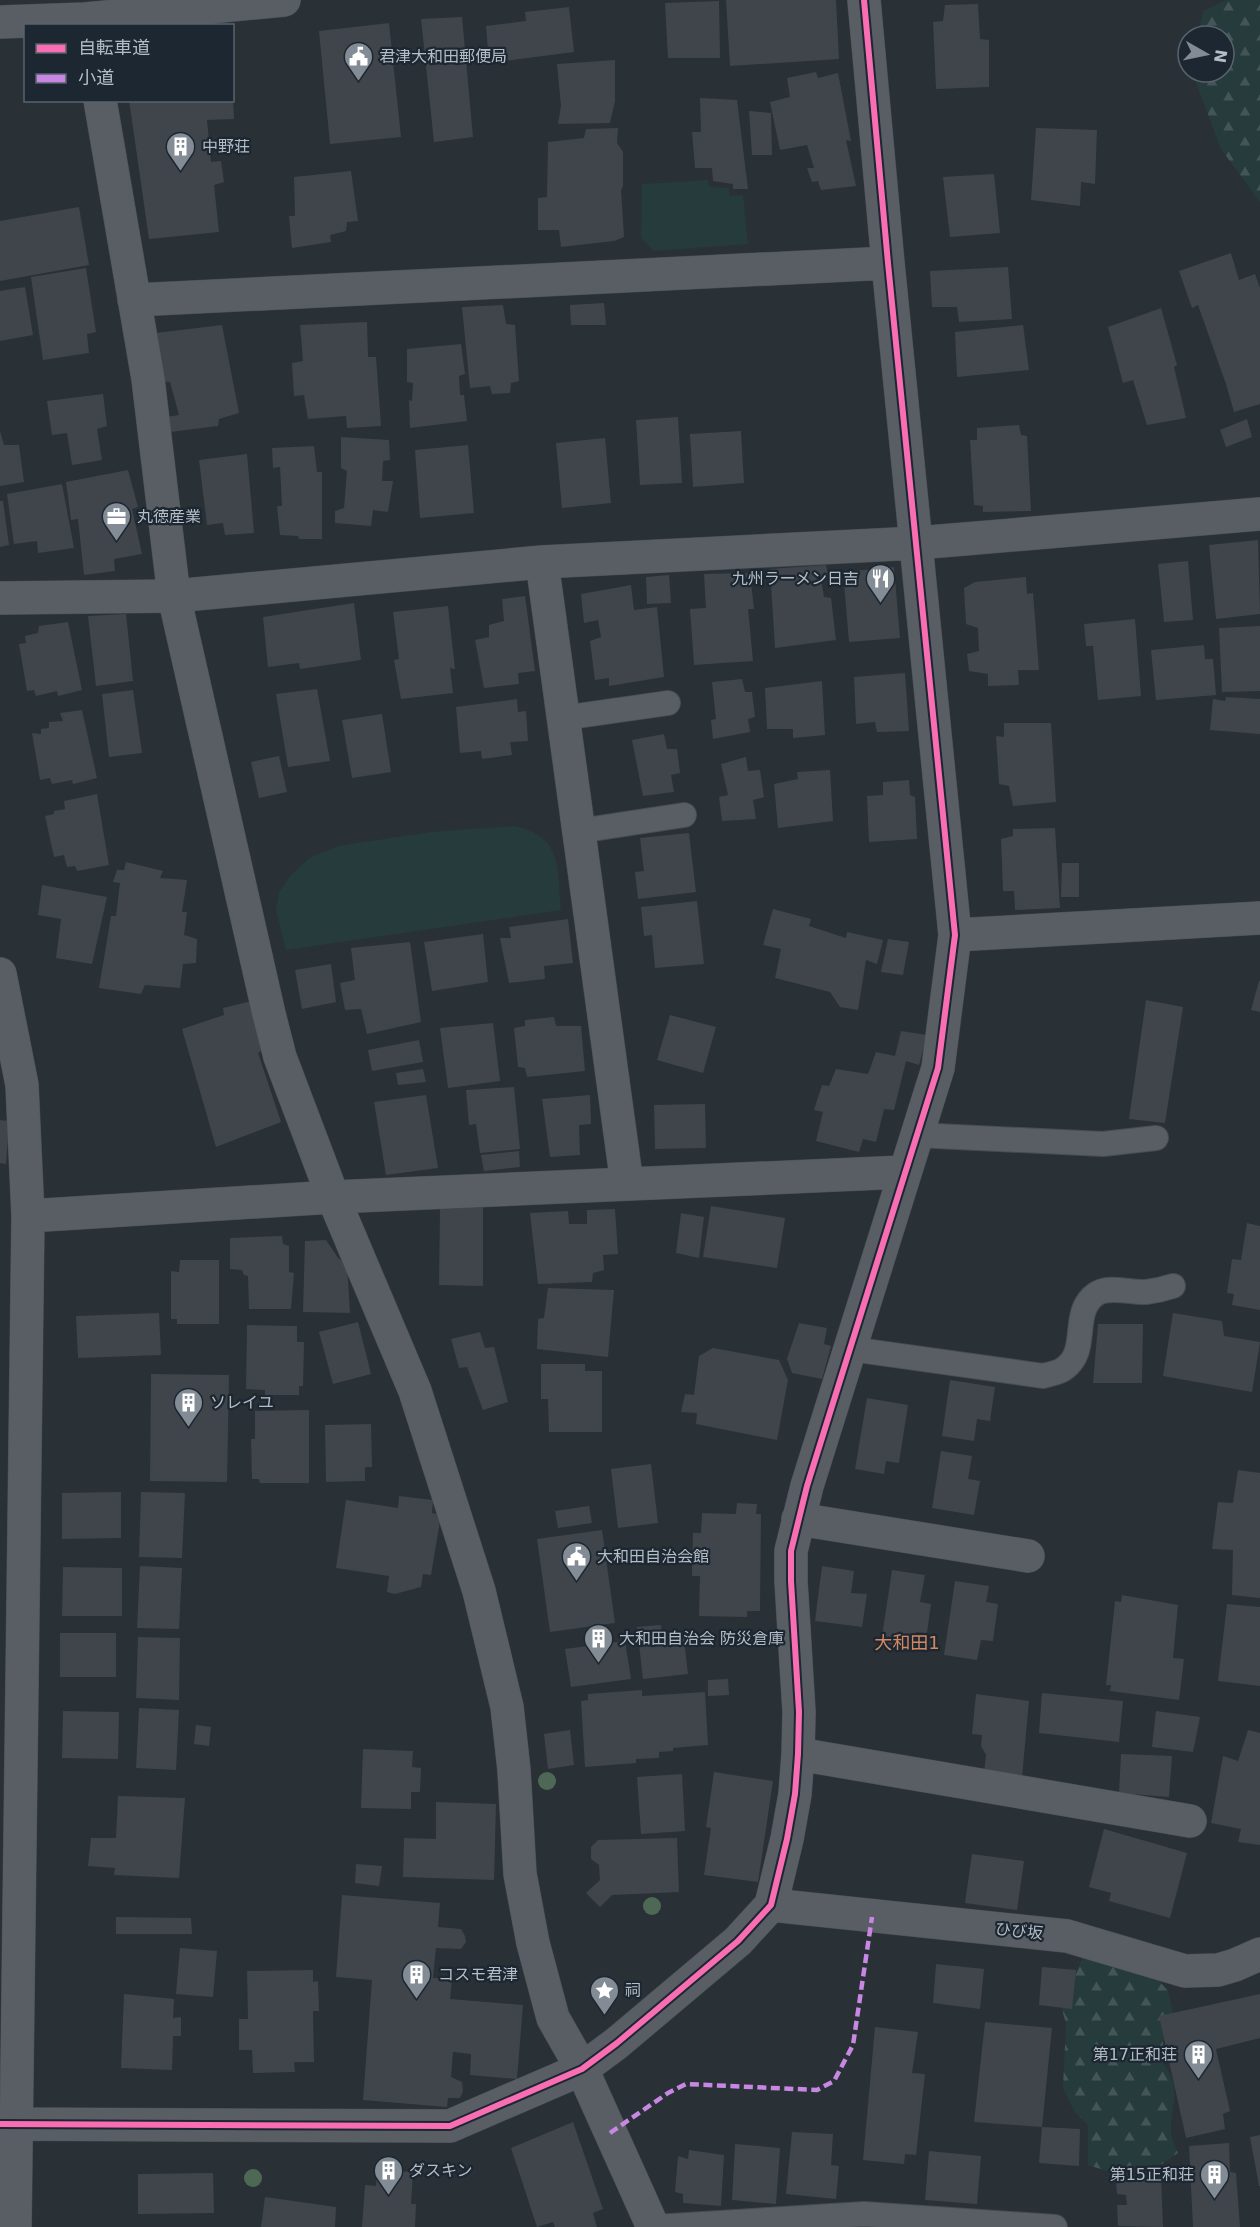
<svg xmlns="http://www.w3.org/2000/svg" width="1260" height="2227" font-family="'DejaVu Sans','Noto Sans JP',sans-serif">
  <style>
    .grass { fill: #263b3c }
    .forest { fill: url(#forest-firs) }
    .building { fill: #40454b }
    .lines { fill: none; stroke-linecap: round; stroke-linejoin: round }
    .service-casing { stroke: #474c51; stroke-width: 26 }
    .minor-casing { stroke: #474c51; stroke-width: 34 }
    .service { stroke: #595e64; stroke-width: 24 }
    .minor { stroke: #595e64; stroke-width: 33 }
    .quiet { stroke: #c787e3; stroke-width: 4.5; stroke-dasharray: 9 4.5; stroke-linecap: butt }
    .cycleway-casing { stroke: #1c2731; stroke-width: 10 }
    .cycleway { stroke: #f96db3; stroke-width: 6 }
    .tree { fill: #4d6956 }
    .labels { text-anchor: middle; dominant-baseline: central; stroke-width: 4.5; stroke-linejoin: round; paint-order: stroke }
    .poi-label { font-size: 16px; fill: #b3bdc8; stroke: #1c2731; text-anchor: start }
    .street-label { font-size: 16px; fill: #b3bdc8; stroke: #1c2731 }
    .neighbourhood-label { font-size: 18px; fill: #d38862; stroke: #1c2731 }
  </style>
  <defs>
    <pattern id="forest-firs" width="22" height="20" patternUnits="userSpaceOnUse" patternTransform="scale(1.5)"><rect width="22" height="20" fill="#263b3c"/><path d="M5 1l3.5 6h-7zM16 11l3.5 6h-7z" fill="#435557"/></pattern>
  </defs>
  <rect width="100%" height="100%" fill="#293036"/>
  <path class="grass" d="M708 180 709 187 729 188 730 196 743 195 748 244 654 251 641 238 642 184Z
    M514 826C564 837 557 868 561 910L286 950 276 910 279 892 290 876 309 858 338 846 431 832Z"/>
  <path class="forest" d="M1227 0H1260V202L1221 149 1192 72H1224V36H1198L1203 11Z
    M1101 1957 1154 1975 1168 1991 1173 2013 1164 2034 1161 2061C1183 2087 1171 2101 1171 2130 1171 2138 1175 2146 1178 2153L1162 2164 1125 2169 1107 2171 1088 2165V2125L1074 2111 1063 2088 1066 2024 1062 2009 1082 1959Z"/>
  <path class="building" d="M726 0H836L839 59 730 66Z
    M719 1 720 58H668L665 3Z
    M978 4 980 39 989 40V87L936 89 933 22 943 21 945 5Z
    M569 7 574 52 489 63 486 26 526 21 525 12Z
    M462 17 473 137 434 142 421 19Z
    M389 23 401 137 330 144 319 31Z
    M615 60V101L610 123 558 124 561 106 557 64Z
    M816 72 818 78 838 73 851 141 846 140 856 186 821 190 818 181 812 182 807 168H814L807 145 780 150 770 102 790 97 787 78Z
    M700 98 737 100 748 189H733V184L713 181 712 168H695L692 132H701Z
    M129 100H233L234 119 207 120 211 162 221 161 224 182 214 185 219 232 149 239Z
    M749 111 771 113 772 155H752Z
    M618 128 617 143 623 152V186L621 190 624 237 614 241 561 247 559 230H538V198L547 197 548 142 584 138 586 129Z
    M1036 128 1097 130 1095 184 1081 182 1080 206 1031 200Z
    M351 171 358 221 347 222 346 231 330 235 331 242 292 248 289 216H295L294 177Z
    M994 174 1000 233 950 237 943 177Z
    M79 207 89 265 0 281V221Z
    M1231 253 1239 280 1255 274 1260 288V404L1234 412 1226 384 1198 305 1192 308 1179 271Z
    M1008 267 1012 319 959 322 957 307H932L930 271Z
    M86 268 96 332 87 334 89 353 43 360 31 277Z
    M25 287 33 335 0 341V291Z
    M604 303 606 325H571L570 305Z
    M503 305 506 324 515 325 519 381 511 383 510 393 492 394 490 386 470 388 462 307Z
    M1161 308 1177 365 1174 367 1186 418 1147 425 1133 380 1123 383 1108 327Z
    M367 322 368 357H376L381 426 347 428 346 416 308 419 304 395 294 396 292 363 303 361 300 325Z
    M222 325 239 413 219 419 218 426 162 433 160 418 179 415 170 382 158 381 156 333Z
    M1023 325 1029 370 957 377 955 332Z
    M461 344 465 374 459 376 460 395H464L467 421 410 428 409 400 412 401 413 383 407 382V349Z
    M103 394 107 426 97 429 102 460 72 465 67 433 52 435 47 401Z
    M678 417 682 483 640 485 636 420Z
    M1247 419 1252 437 1226 447 1220 430Z
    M1019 425 1021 435 1027 436 1031 511 983 512V506L974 505 970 440H977V428Z
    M0 431 4 445H19L24 482 0 486Z
    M741 431 744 483 693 487 690 434Z
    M341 437 389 440 390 460 383 461 382 481H393L388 512 373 510 371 526 335 523V511L344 508 347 471 341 468Z
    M605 438 611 503 562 508 556 443Z
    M468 445 474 513 420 518 415 450Z
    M314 446 317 472H322V539H299L298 536 280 535 277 506H282L280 467 273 468 272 448Z
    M247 454 254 533 225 535 223 523 207 525 199 460Z
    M128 470 138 507 132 509 142 554 114 559 115 571 84 575 78 519 71 520 66 482Z
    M62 484 74 548 38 553 37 541 14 544 7 494Z
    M0 501H3L9 545 0 547Z
    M1258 540 1260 614 1216 619 1209 545Z
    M1188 561 1193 620 1164 622 1158 564Z
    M826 565 829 579H821L824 597 831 598 836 640 775 648 770 569Z
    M894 567 900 638 849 642 843 572Z
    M750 573 754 609H748L753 661 694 665 690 609 706 608 704 574Z
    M669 575 671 603 647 604 646 577Z
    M1026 577 1027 594 1033 593 1039 670H1018L1019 685 988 686V674L969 671 967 654 979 651 978 628 966 624 964 588 975 582Z
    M631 585 634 610 657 607 664 677 609 686V678L595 680 590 641 601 637 598 620 584 623 581 594Z
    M525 596 535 671 518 673 519 684 484 688 475 640 489 637V625L504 621 502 599Z
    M354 603 361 660 300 669 299 663 268 667 263 617Z
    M448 606 455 669 450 668 453 693 401 699 394 660 399 659 393 612Z
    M126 614 133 681 96 686 88 616Z
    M1135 619 1141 696 1098 700 1093 646H1086L1084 624Z
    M68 622 82 690 58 696 57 691 36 696 34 690 27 691 19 644 26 643 25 636 38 633 39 626Z
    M1260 626V691L1222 692 1219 628Z
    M1204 645 1205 659H1213L1216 695 1156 700 1151 650Z
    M905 673 909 731 877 732 875 722 856 724 854 677Z
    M742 679 745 692H752L755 717 748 719 750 732 713 739 711 720 716 719 712 682Z
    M822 681 825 735 793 738V729H767L765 688Z
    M317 689 330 761 288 767 276 694Z
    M133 690 142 753 109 757 102 694Z
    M1226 697 1260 699V734L1210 730 1213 699 1225 701Z
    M517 699 518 712 526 711 528 741 510 742 512 755 482 759 481 751 460 753 456 707Z
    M82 710 97 778 73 784 72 780 52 784 50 778 40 780 32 733 41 734V729L49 728V722L63 721 60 713Z
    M382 714 391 772 352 778 342 720Z
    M1004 723H1051L1056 802 1013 806 1009 786 999 784 996 736 1004 737Z
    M664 734 667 749H677L680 773 671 775 674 792 643 796 632 740Z
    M279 756 287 792 259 798 251 762Z
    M746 757 748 771 760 770 764 797 753 800 756 819 722 821 719 797 728 795 721 764Z
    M830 770 833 821 778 828 774 784 798 779 797 772Z
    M909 780 910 795 915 797 917 839 869 842 867 796 883 795V782Z
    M97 794 109 865 77 871 75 866 67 867 64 855 54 857 45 816 54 814V811L65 809 64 801Z
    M1055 828 1060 908 1015 910 1014 891H1003L1001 839 1013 836V829Z
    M689 833 696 892 638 899 635 872 644 871 640 838Z
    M126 862 163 871 160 878 187 880 182 912H187L184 935 197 939 196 963 183 964 180 988 145 985 141 994 99 988 111 916H116L120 883 113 882 117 870H124Z
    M1062 863H1079V897H1061Z
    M42 885 107 897 92 964 56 958 61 919 38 915Z
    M697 901 704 964 655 968 652 935 644 936 641 907Z
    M773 909 811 919 809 926 846 938 847 932 883 940 877 964 866 960 858 1010 840 1007 830 992 775 978 781 949 763 945Z
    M568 919 573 963 544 966 545 979 509 983 500 938H511L509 927Z
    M483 934 488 982 432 991 424 942Z
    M888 939 909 942 903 975 881 972Z
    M410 942 421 1022 367 1034 361 1009 345 1010 340 983 355 980 351 948Z
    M331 964 336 1002 302 1009 295 970Z
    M1259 981H1260V1012L1251 1010Z
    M1146 1000 1183 1007 1165 1123 1129 1119Z
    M252 1001 266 1048 258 1053 281 1122 216 1147 182 1029 224 1015 223 1008Z
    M670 1015 716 1027 703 1073 657 1060Z
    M554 1017 556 1026H581L585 1071 527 1077 525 1068 518 1067 514 1028 525 1026V1020Z
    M493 1023 500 1081 448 1088 440 1028Z
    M901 1031 927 1035 919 1065 906 1061 894 1110 884 1109 876 1142 863 1139 859 1152 816 1141 823 1112 814 1110 822 1085 829 1086 836 1069 868 1074 876 1052 895 1056Z
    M419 1040 423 1062 372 1071 368 1050Z
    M423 1069 426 1082 398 1085 396 1073Z
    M514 1087 520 1149 480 1153 476 1124 469 1125 466 1090Z
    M426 1095 438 1168 386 1175 374 1102Z
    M590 1095 591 1124 579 1125 580 1155 550 1157 542 1099Z
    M705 1104 706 1148 655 1149 654 1105Z
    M0 1120 9 1121 6 1164 0 1163Z
    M519 1151 520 1167 484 1171 481 1155Z
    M711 1206 785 1218 777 1268 703 1257Z
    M483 1207V1286L439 1285 440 1209Z
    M615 1209 618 1254 603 1255 604 1270 593 1273 592 1282 538 1284 530 1213 568 1211 569 1224H587V1210Z
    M681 1213 704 1217 699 1258 676 1253Z
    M1247 1223 1260 1226V1310L1232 1305 1234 1294 1227 1293 1232 1259 1241 1260Z
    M282 1236 283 1244 289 1246V1272L294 1273 291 1309H249L248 1276 244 1275 242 1270 230 1269V1238Z
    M326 1240 338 1258 347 1264 350 1313 303 1312 305 1241Z
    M180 1260H219V1324H177V1319H171V1271L179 1272Z
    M548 1288 614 1290 608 1357 537 1349 538 1319 544 1318Z
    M159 1313 161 1355 78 1358 76 1316Z
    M1173 1313 1222 1321 1224 1336 1260 1342 1252 1392 1163 1376Z
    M358 1322 371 1374 333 1384 319 1332Z
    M799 1323 827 1328 824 1344 831 1346 822 1379 792 1373 787 1359Z
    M1098 1324H1143L1142 1383H1093Z
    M247 1325 297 1326V1342H304L303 1386H299V1395H265V1390L246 1389Z
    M480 1332 485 1348 494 1347 508 1402 483 1410 467 1367 459 1368 451 1339Z
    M713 1348 779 1360 788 1380 777 1440 696 1424 697 1413 681 1412 685 1394 694 1395 699 1356Z
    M541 1364H585V1371H602V1432H549L548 1399H541Z
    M151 1374 229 1375 227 1482 150 1481Z
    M950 1380 995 1387 990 1421 977 1419 974 1441 942 1436Z
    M867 1398 908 1405 899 1463 886 1461 884 1474 855 1469Z
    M309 1410V1483H260L259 1479H252L251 1439H255V1411Z
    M371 1424 372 1467H365V1481L326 1482 325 1425Z
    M941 1451 972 1456 968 1479 980 1481 974 1515 932 1508Z
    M651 1464 658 1523 618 1528 611 1469Z
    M1238 1470 1260 1473V1598L1232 1595 1233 1550 1212 1549 1218 1502 1233 1503Z
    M121 1492V1538L62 1539V1493Z
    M141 1492 185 1493 182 1558 139 1557Z
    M399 1496 433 1500 432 1513 441 1515 431 1575 423 1574 421 1587 395 1594 387 1592 389 1576 336 1568 346 1500 398 1508Z
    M737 1503 757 1504 756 1514H761L760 1611H747V1617L699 1616 700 1576H692L693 1533H701L702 1513 736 1514Z
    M589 1506 592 1523 558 1528 555 1511Z
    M602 1530 615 1623 550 1632 537 1539Z
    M140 1566 182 1568 179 1629 137 1628Z
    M822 1566 854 1571 851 1593 867 1594 862 1627 815 1621Z
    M63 1567 122 1568V1616H62Z
    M892 1570 925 1575 920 1602 931 1604 927 1633 916 1632 914 1648 881 1643Z
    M955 1581 989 1586 986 1602 998 1604 993 1641 981 1640 977 1660 944 1655Z
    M1122 1595 1178 1605 1173 1658 1184 1659 1179 1700 1110 1691 1111 1685H1106L1115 1601 1121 1602Z
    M1227 1604 1260 1607V1686L1218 1681Z
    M661 1625 662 1634 683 1632 688 1674 643 1679 637 1627Z
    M60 1633H116V1677H60Z
    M138 1637 180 1638 179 1700 136 1698Z
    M625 1641 631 1679 571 1687 565 1649Z
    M728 1679 729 1695 708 1696V1680Z
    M642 1690V1696L705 1692 708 1745 673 1748V1751L659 1752V1758L636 1759V1763L585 1767 581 1701 588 1700V1694Z
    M1042 1693 1123 1701 1119 1742 1039 1733Z
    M976 1694 1029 1701 1022 1777 984 1773 986 1755 981 1746 982 1735 972 1734Z
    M139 1708 179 1710 176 1770 136 1768Z
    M63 1711 119 1712 118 1759 62 1758Z
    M1156 1711 1200 1717 1193 1752 1152 1747Z
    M196 1725 211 1727 209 1746 194 1744Z
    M570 1730 574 1765 548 1769 544 1734Z
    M1248 1730 1260 1733V1845L1238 1842 1241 1829 1211 1823 1223 1756 1238 1761Z
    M363 1749 413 1751 412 1767 421 1768 420 1792H411V1809L361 1808Z
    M1121 1754 1172 1756 1169 1797 1119 1793Z
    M714 1772 773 1781 758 1882 704 1875 711 1828 706 1827Z
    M682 1774 685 1831 641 1834 637 1777Z
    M118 1796 185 1798 179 1878 114 1875 115 1868 88 1866 91 1838H116Z
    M436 1802 496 1804 494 1880 403 1877 404 1838 436 1839Z
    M1104 1829 1187 1853 1170 1918 1109 1901 1111 1893 1089 1887Z
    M677 1838 679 1892 612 1895 600 1907 586 1893 600 1880 599 1865 591 1859V1847L598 1840Z
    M972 1854 1024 1861 1017 1910 965 1903Z
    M356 1864 382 1866 379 1886 355 1883Z
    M342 1895 440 1903 438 1927 461 1929 465 1936 466 1942 461 1949 436 1948 433 1978 452 1979 450 1999 523 2005 517 2079 470 2075 471 2054 453 2052 451 2077 462 2082 463 2091 460 2098H448L447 2107 363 2100 372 1980 336 1977Z
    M116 1917 191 1918 192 1934H116Z
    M180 1948 217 1951 213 1997 176 1994Z
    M936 1964 984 1969 980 2009 933 2003Z
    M1042 1967 1076 1970 1072 2009 1039 2005Z
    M313 1970V1982L318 1981 319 2011H313L314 2062H294L295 2072 253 2073 252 2050H239V2019H248L247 1971Z
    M124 1994 174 1999 173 2018 181 2017V2036H173L172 2070 121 2068Z
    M1260 1994V2038L1216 2049 1230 2111 1223 2114 1225 2129 1186 2138 1159 2016Z
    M985 2022 1052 2028 1042 2127 974 2122Z
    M875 2027 918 2032 912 2073 925 2074 916 2155 905 2154 904 2164 863 2160Z
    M573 2122 603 2209 593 2213 597 2227H555L553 2222 537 2227 511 2148Z
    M1042 2127 1080 2129 1079 2166 1039 2163Z
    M792 2132 833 2134 831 2165 839 2166 836 2199 786 2194Z
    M1260 2135V2186H1259L1250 2137Z
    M1229 2143 1230 2172 1236 2173 1240 2227H1193L1189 2146Z
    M735 2144 780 2148 776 2204 732 2200Z
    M689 2150 724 2155 721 2206 683 2203V2194L675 2192 678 2156 688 2159Z
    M929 2151 981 2156 977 2204 925 2200Z
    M377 2170 413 2172 411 2204H416L415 2227H362L365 2185 376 2186Z
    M213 2173 214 2213 138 2214V2174Z
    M1161 2177 1163 2227 1118 2226 1117 2205H1127L1126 2195 1117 2194 1116 2180Z
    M265 2197 336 2207 335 2227H261Z"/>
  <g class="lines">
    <defs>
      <path id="service" d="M563 718 668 703
        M579 831 684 815
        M916 1135 1103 1144 1156 1138
        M851 1349 1043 1376C1050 1374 1059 1373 1065 1368 1090 1350 1070 1312 1096 1294 1109 1285 1130 1293 1146 1292 1155 1291 1164 1289 1173 1286
        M655 2227 864 2214 1055 2227"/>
      <path id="minor" d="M0 22 85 19 284 0
        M100 100 148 379 174 596 269 1014 280 1057 333 1197 415 1391 479 1591 507 1707 514 1770 520 1874 533 1943 553 2018 582 2069 653 2227
        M134 300 888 263
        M542 562 627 1184
        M0 598 174 596 542 562 917 543 1260 514
        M955 935 1260 918
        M0 974 22 1085 28 1216 15 2227
        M28 1216 333 1197 904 1172
        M798 1519 1028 1556
        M798 1754 1190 1821
        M771 1905 1067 1936 1185 1971 1218 1970 1235 1965 1260 1954
        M0 2124 450 2126 582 2069 617 2043 738 1941 771 1905 787 1839 795 1794 798 1754 799 1712 791 1581V1551L807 1486 938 1068 955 935 888 263 864 0"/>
    </defs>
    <use href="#service" class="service-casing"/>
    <use href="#minor" class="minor-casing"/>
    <use href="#service" class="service"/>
    <use href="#minor" class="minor"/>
    <path class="quiet" d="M610 2133 668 2093 686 2084 817 2090 834 2081 853 2045 872 1917"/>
    <defs>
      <path id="cycleway" d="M0 2124 450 2126 582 2069 617 2043 738 1941 771 1905 787 1839 795 1794 798 1754 799 1712 791 1581V1551L807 1486 938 1068 955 935 888 263 864 0"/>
    </defs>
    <use href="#cycleway" class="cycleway-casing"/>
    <use href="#cycleway" class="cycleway"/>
  </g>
  <g class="tree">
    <circle cx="547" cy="1781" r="9"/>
    <circle cx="652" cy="1906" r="9"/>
    <circle cx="253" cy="2178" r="9"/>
  </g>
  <defs>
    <symbol id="civic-pin" viewBox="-11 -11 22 30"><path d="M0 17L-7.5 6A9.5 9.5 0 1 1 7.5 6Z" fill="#838c95" stroke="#1c2731"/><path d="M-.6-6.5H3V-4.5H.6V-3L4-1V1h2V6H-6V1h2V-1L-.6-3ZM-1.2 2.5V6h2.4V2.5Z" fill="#fff"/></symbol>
    <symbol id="building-pin" viewBox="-11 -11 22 30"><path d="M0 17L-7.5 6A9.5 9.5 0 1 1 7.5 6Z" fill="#838c95" stroke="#1c2731"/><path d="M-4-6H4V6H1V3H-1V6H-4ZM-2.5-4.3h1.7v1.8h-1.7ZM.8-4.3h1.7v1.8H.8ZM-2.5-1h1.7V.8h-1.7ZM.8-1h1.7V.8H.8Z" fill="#fff"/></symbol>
    <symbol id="office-pin" viewBox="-11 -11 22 30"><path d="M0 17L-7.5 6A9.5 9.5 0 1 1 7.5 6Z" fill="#838c95" stroke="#1c2731"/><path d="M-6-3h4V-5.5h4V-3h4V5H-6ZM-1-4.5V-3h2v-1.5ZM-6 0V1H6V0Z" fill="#fff"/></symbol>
    <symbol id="restaurant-pin" viewBox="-11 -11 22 30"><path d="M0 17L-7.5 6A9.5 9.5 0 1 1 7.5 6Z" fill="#838c95" stroke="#1c2731"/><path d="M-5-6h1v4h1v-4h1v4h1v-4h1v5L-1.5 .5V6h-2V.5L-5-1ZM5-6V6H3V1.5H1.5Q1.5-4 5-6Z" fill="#fff"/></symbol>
    <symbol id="sight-pin" viewBox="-11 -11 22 30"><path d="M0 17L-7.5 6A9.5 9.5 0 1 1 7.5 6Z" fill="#838c95" stroke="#1c2731"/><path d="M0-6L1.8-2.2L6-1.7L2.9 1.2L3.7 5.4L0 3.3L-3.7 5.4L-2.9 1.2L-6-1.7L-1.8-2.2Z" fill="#fff"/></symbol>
  </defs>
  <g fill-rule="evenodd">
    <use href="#civic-pin" x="342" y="40" width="33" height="45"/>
    <use href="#building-pin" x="164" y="130" width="33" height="45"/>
    <use href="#office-pin" x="100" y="500" width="33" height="45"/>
    <use href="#restaurant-pin" x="864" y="562" width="33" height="45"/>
    <use href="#building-pin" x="172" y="1386" width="33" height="45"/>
    <use href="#civic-pin" x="560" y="1540" width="33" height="45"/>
    <use href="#building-pin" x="582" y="1622" width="33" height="45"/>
    <use href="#building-pin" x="400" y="1958" width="33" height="45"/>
    <use href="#sight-pin" x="588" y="1974" width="33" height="45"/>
    <use href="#building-pin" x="1182" y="2038" width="33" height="45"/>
    <use href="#building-pin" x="372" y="2154" width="33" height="45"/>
    <use href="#building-pin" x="1198" y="2158" width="33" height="45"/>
  </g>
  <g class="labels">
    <g class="poi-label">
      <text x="379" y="56">君津大和田郵便局</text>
      <text x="202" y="146">中野荘</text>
      <text x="137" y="516">丸徳産業</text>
      <text x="859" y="578" text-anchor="end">九州ラーメン日吉</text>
      <text x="210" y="1402">ソレイユ</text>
      <text x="597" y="1556">大和田自治会館</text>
      <text x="619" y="1638">大和田自治会 防災倉庫</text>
      <text x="438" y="1974">コスモ君津</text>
      <text x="625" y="1990">祠</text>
      <text x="1177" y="2054" text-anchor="end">第17正和荘</text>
      <text x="409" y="2170">ダスキン</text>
      <text x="1194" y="2174" text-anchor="end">第15正和荘</text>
    </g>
    <g class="street-label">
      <text transform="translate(1019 1931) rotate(6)">ひび坂</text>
    </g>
    <g class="neighbourhood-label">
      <text x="907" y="1642">大和田1</text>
    </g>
  </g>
  <rect x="24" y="24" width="210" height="78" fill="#1c2731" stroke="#58636d" stroke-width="1.5"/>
  <rect x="36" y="44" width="30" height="9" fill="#f96db3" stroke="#58636d" stroke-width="1.5"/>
  <text x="78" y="54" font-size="18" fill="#b3bdc8">自転車道</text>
  <rect x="36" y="74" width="30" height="9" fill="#c787e3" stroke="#58636d" stroke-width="1.5"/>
  <text x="78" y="84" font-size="18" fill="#b3bdc8">小道</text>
  <g transform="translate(1206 54) rotate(99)"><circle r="28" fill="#1c2731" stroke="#58636d" stroke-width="1.5"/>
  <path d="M0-4.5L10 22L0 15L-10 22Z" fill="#838c95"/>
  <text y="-9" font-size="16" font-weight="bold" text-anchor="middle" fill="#b3bdc8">N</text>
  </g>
</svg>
